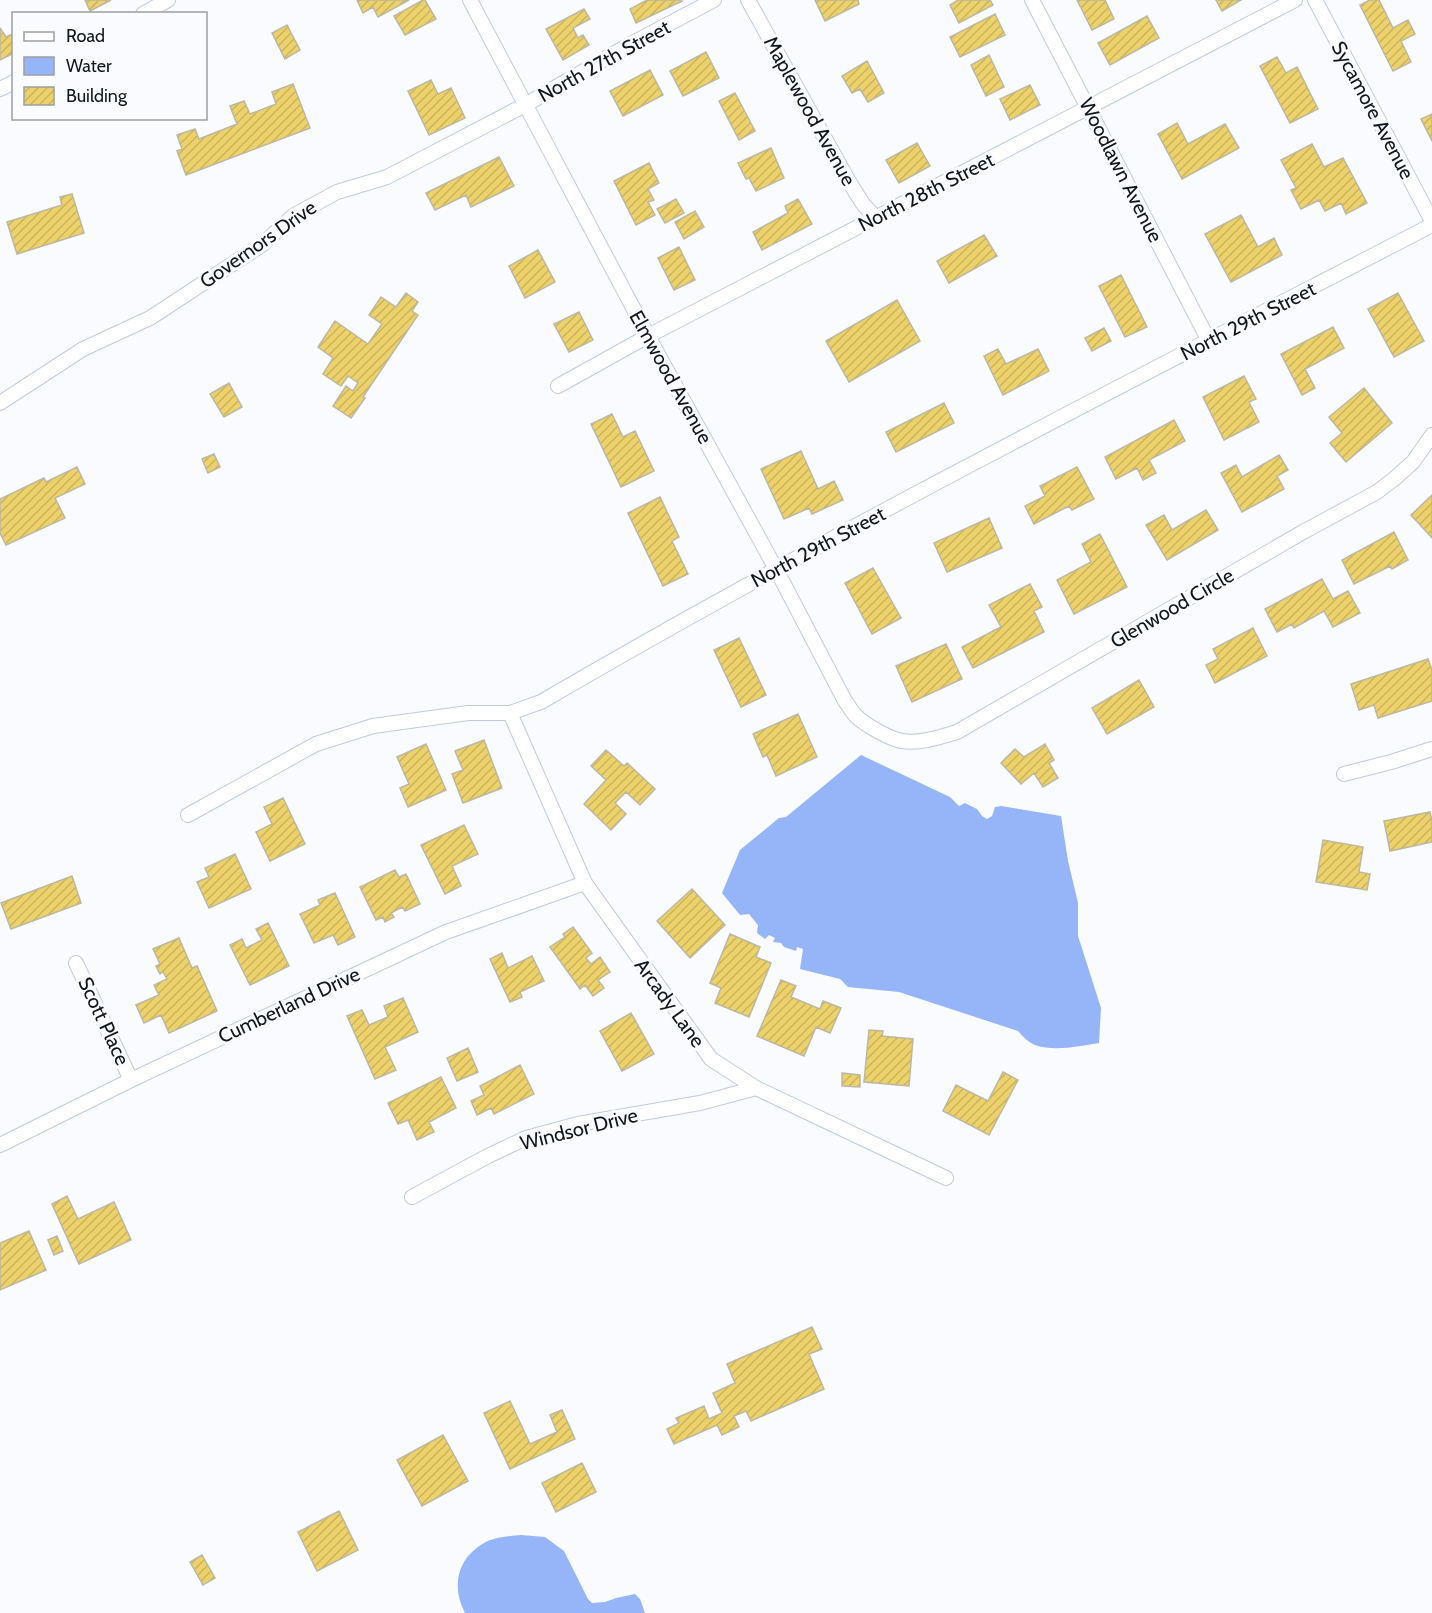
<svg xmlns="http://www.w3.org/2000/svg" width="1432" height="1613" font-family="Cabin,sans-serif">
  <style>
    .water { fill: #96b5f8 }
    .building { fill: url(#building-hatch); stroke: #bcb7a3; stroke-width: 1.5 }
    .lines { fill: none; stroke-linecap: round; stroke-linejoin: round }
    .street-casing { stroke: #c1cadd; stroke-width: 16 }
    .street { stroke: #fff; stroke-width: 14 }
    .labels { text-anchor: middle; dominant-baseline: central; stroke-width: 6; stroke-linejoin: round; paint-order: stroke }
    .street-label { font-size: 20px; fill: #13161d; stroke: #f9fbff }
  </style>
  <defs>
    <pattern id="building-hatch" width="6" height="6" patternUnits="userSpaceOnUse" patternTransform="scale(1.5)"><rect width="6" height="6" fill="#edd26b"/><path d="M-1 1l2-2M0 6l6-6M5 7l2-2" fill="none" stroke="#cab45c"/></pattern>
  </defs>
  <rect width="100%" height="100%" fill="#f9fbff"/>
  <path class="water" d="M861 755 950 797 959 806 965 803 977 809 982 816 987 819 992 816 995 807 1001 806 1061 816 1068 861 1078 903V936L1101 1008 1099 1043C1079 1046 1045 1054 1028 1041 1024 1038 1021 1034 1018 1031L899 992 848 987 840 979 800 969 803 949 797 947 796 951 784 947 781 943 773 942 775 938 769 935 765 939 757 933 758 925 749 914 740 915 722 893 740 850 779 818 786 817Z
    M521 1535 545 1537 564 1551 588 1599 592 1603 605 1602 616 1598 635 1594 640 1599 645 1613H465C451 1587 457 1558 484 1543 494 1537 509 1536 521 1535Z"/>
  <path class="building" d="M85 0H111L90 11Z
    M357 0H409L378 17 373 7 363 13Z
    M423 0H425L436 19 405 35 394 16Z
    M647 0H681L682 1 636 23 630 9Z
    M815 0H858L859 4 825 21Z
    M958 0H990L993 5 959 23 950 5Z
    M1077 0H1105L1114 19 1092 30Z
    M1216 0H1241L1222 11Z
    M1370 0H1379L1393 28 1408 20 1415 34 1401 41 1411 62 1393 71 1360 5Z
    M584 9 590 19 573 28 578 38 583 35 589 45 563 60 546 29Z
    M995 14 1005 35 960 57 950 37Z
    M1147 16 1159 38 1110 65 1098 43Z
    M287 25 300 50 285 59 272 33Z
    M0 28 6 37 13 34 14 35V53L0 60Z
    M706 52 719 78 683 96 670 71Z
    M989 55 1004 87 986 96 971 65Z
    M1277 57 1286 73 1297 67 1318 109 1290 123 1260 66Z
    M867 61 884 93 868 102 860 89 852 93 842 76Z
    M650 70 663 95 623 116 610 91Z
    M431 80 438 94 451 88 465 118 429 135 408 91Z
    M293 84 310 128 186 175 177 151 182 149 177 135 195 129 199 139 237 124 230 106 244 101 250 114 276 104 272 92Z
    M1030 85 1040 105 1010 120 1000 99Z
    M735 93 755 131 739 140 719 101Z
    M1432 114V141L1421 119Z
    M1177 123 1188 144 1225 124 1239 148 1182 179 1158 134Z
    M917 143 930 166 899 183 886 160Z
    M1312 144 1324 167 1343 158 1367 203 1346 214 1341 203 1325 211 1319 200 1301 209 1291 190 1296 188 1281 160Z
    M771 148 784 178 756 191 749 178 746 179 738 163Z
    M499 157 514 186 471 207 466 195 435 210 426 193Z
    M649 163 659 183 648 189 654 200 648 202 655 215 636 225 614 181Z
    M72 194 84 233 17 254 7 222 62 205 60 197Z
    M676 199 684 213 665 223 657 209Z
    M798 199 812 224 762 250 753 232 788 213 785 206Z
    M695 211 704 227 684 239 675 222Z
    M1241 215 1258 247 1274 238 1282 255 1231 282 1205 234Z
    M984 235 997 256 949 283 937 261Z
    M679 247 695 280 674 290 658 258Z
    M538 250 555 282 525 298 509 266Z
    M1121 275 1147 327 1125 337 1099 286Z
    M406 293 418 302 412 311 418 315 363 397 365 398 351 418 333 406 346 386 353 391 358 383 348 376 341 386 323 374 333 358 318 347 335 321 368 344 382 324 369 315 381 297 396 307Z
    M1398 293 1424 341 1394 357 1368 309Z
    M897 300 920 341 849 382 826 341Z
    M579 312 593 340 569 352 554 324Z
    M1333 327 1344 348 1305 369 1315 388 1302 395 1281 354Z
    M1104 328 1111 341 1092 351 1085 338Z
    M998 349 1006 364 1038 349 1049 371 1003 395 984 356Z
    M1244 376 1256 399 1249 402 1259 422 1224 440 1203 397Z
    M229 383 242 407 224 417 210 394Z
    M1364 388 1392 423 1346 462 1330 443 1342 433 1329 417Z
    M944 403 954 423 896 452 886 432Z
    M612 414 623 437 635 431 654 471 621 487 591 424Z
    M1174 420 1185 441 1149 460 1156 473 1143 480 1137 468 1116 479 1105 457Z
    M801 451 818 489 834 481 843 500 812 514 809 508 784 519 761 469Z
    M214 454 220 467 208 473 202 459Z
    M1279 455 1288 470 1277 476 1284 489 1242 512 1221 473 1236 465 1242 477Z
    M77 467 85 484 55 498 65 518 6 545 0 533V499L44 478 46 482Z
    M1077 467 1094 499 1072 510 1069 506 1034 524 1025 506 1045 496 1040 486Z
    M1432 495V538L1411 515Z
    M660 497 679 537 672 541 688 574 663 586 628 513Z
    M1206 510 1218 530 1167 560 1146 525 1164 515 1172 530Z
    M989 518 1002 548 947 572 934 543Z
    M1394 532 1408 560 1392 569 1390 566 1354 584 1342 560Z
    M1100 534 1127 587 1074 614 1057 580 1091 562 1082 544Z
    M873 568 901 618 872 634 845 583Z
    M1322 579 1333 599 1348 591 1360 613 1333 627 1324 611 1294 628 1292 624 1277 632 1265 609Z
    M1030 584 1042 607 1034 611 1044 632 973 668 962 647 1001 627 989 605Z
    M1253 628 1267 656 1215 683 1206 665 1218 659 1213 649Z
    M739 638 766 695 741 707 714 650Z
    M946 644 962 679 912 702 896 666Z
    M1428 659 1432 670V701L1378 718 1374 705 1359 710 1351 684Z
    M1139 680 1154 707 1107 734 1092 708Z
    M798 714 817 757 776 776 767 755 763 757 753 734Z
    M484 740 502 788 463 803 452 774 463 770 455 751Z
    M426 744 446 790 408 807 400 788 409 784 397 757Z
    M1045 744 1054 760 1049 763 1058 778 1043 787 1034 773 1021 784 1001 763 1015 749 1024 757Z
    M606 750 624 766 627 763 655 789 640 805 626 792 615 803 626 814 611 830 584 804 606 780 591 766Z
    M283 798 305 844 270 861 256 832 272 824 264 807Z
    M1430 812 1432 821V842L1390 851 1384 821Z
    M464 825 478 854 452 866 461 886 445 894 421 845Z
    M1323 840 1363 847 1359 872 1370 874 1367 890 1316 882Z
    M235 854 251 889 209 908 197 882 209 877 205 868Z
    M395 870 399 877 406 874 420 904 405 911 402 907 391 913 394 917 385 922 383 917 376 920 360 887Z
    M72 876 81 903 11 929 1 903Z
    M692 889 725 925 690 958 657 921Z
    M335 893 355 937 338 945 333 935 314 943 300 914 320 905 318 900Z
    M268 923 289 966 250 985 230 945 242 939 246 948 262 940 256 929Z
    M573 927 592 953 586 958 591 964 600 957 610 972 598 980 604 988 593 996 585 985 580 989 550 947 565 937 563 934Z
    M730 934 760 947 756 957 771 963 749 1017 715 1003 721 988 710 983Z
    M179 938 192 968 197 966 217 1011 169 1033 161 1015 144 1023 136 1005 159 995 154 985 167 979 163 972 160 974 156 966 160 964 153 949Z
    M502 953 508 968 532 956 544 981 520 992 522 997 510 1002 490 959Z
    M781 980 796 986 791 997 820 1009 823 1001 841 1008 830 1033 816 1027 804 1056 757 1036Z
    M403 998 418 1032 385 1047 396 1070 375 1079 347 1016 362 1010 369 1025 388 1017 384 1006Z
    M631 1013 654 1054 622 1071 600 1031Z
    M869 1030 883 1031 882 1036 913 1039 909 1086 864 1082Z
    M468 1048 478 1072 457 1081 447 1058Z
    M520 1065 534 1094 494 1114 491 1108 477 1115 471 1101 484 1095 480 1086Z
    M1003 1072 1018 1080 989 1135 943 1111 956 1085 988 1101Z
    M842 1073 860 1075V1087L842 1086Z
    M441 1077 456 1108 429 1122 434 1132 417 1140 408 1120 398 1124 388 1103Z
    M67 1196 78 1219 114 1202 131 1240 79 1264 52 1204Z
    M29 1231 46 1270 0 1290V1243Z
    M57 1236 63 1251 54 1255 48 1240Z
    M812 1327 822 1349 809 1354 824 1389 751 1421 746 1411 734 1416 739 1427 722 1435 717 1425 674 1444 667 1429 679 1423 676 1418 704 1406 709 1419 722 1413 713 1393 735 1383 727 1364Z
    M510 1401 530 1444 557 1432 550 1415 562 1410 575 1439 510 1469 484 1413Z
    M443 1435 468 1481 422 1506 397 1460Z
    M582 1463 596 1492 556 1512 542 1483Z
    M339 1511 358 1550 317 1571 298 1532Z
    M202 1555 215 1578 203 1585 190 1562Z"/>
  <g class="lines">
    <defs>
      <path id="street" d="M470 0 648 336 776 569 845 701C849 706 852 712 856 716 865 725 890 739 902 741 920 744 940 737 957 732L1303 532 1377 492 1394 479 1413 462 1432 435
        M748 0 848 180 863 204 876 218
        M1032 0 1209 341
        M1315 0 1432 221
        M143 14 168 0
        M0 89 14 82
        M558 386 648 336 1295 0
        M0 403 83 349 150 318 263 244 293 216 337 192 387 177 525 105 629 45 714 0
        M510 713 585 883 711 1059 756 1088 946 1178
        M1344 774 1391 762 1432 749
        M188 815 316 744 373 726 468 713H510L541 702C832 532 1133 380 1432 225
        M76 963 131 1080
        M0 1145 131 1080 446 932 585 883
        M412 1197 486 1157 526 1138 578 1124 700 1103 756 1088"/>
    </defs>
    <use href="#street" class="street-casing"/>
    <use href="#street" class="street"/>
  </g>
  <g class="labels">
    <g class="street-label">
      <text transform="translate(604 61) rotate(-29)">North 27th Street</text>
      <text transform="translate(1373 110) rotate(62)">Sycamore Avenue</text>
      <text transform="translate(810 111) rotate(61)">Maplewood Avenue</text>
      <text transform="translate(1121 170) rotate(63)">Woodlawn Avenue</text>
      <text transform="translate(926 192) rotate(-27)">North 28th Street</text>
      <text transform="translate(258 244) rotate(-35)">Governors Drive</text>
      <text transform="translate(1248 321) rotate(-27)">North 29th Street</text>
      <text transform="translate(671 377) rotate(61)">Elmwood Avenue</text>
      <text transform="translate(818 547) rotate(-28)">North 29th Street</text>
      <text transform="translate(1172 608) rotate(-30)">Glenwood Circle</text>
      <text transform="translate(670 1003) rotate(54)">Arcady Lane</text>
      <text transform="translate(289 1005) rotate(-25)">Cumberland Drive</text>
      <text transform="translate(104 1021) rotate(65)">Scott Place</text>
      <text transform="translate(579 1129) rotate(-14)">Windsor Drive</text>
    </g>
  </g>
  <rect x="12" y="12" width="195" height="108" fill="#f9fbff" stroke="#9d9fa5" stroke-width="1.5"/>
  <rect x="24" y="32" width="30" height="9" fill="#ffffff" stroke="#9d9fa5" stroke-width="1.5"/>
  <text x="66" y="42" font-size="18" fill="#13161d">Road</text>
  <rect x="24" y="57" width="30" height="18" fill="#96b5f8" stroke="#9d9fa5" stroke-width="1.5"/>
  <text x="66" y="72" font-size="18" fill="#13161d">Water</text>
  <rect x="24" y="87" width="30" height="18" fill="url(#building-hatch)" stroke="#9d9fa5" stroke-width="1.5"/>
  <text x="66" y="102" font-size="18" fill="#13161d">Building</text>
</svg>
